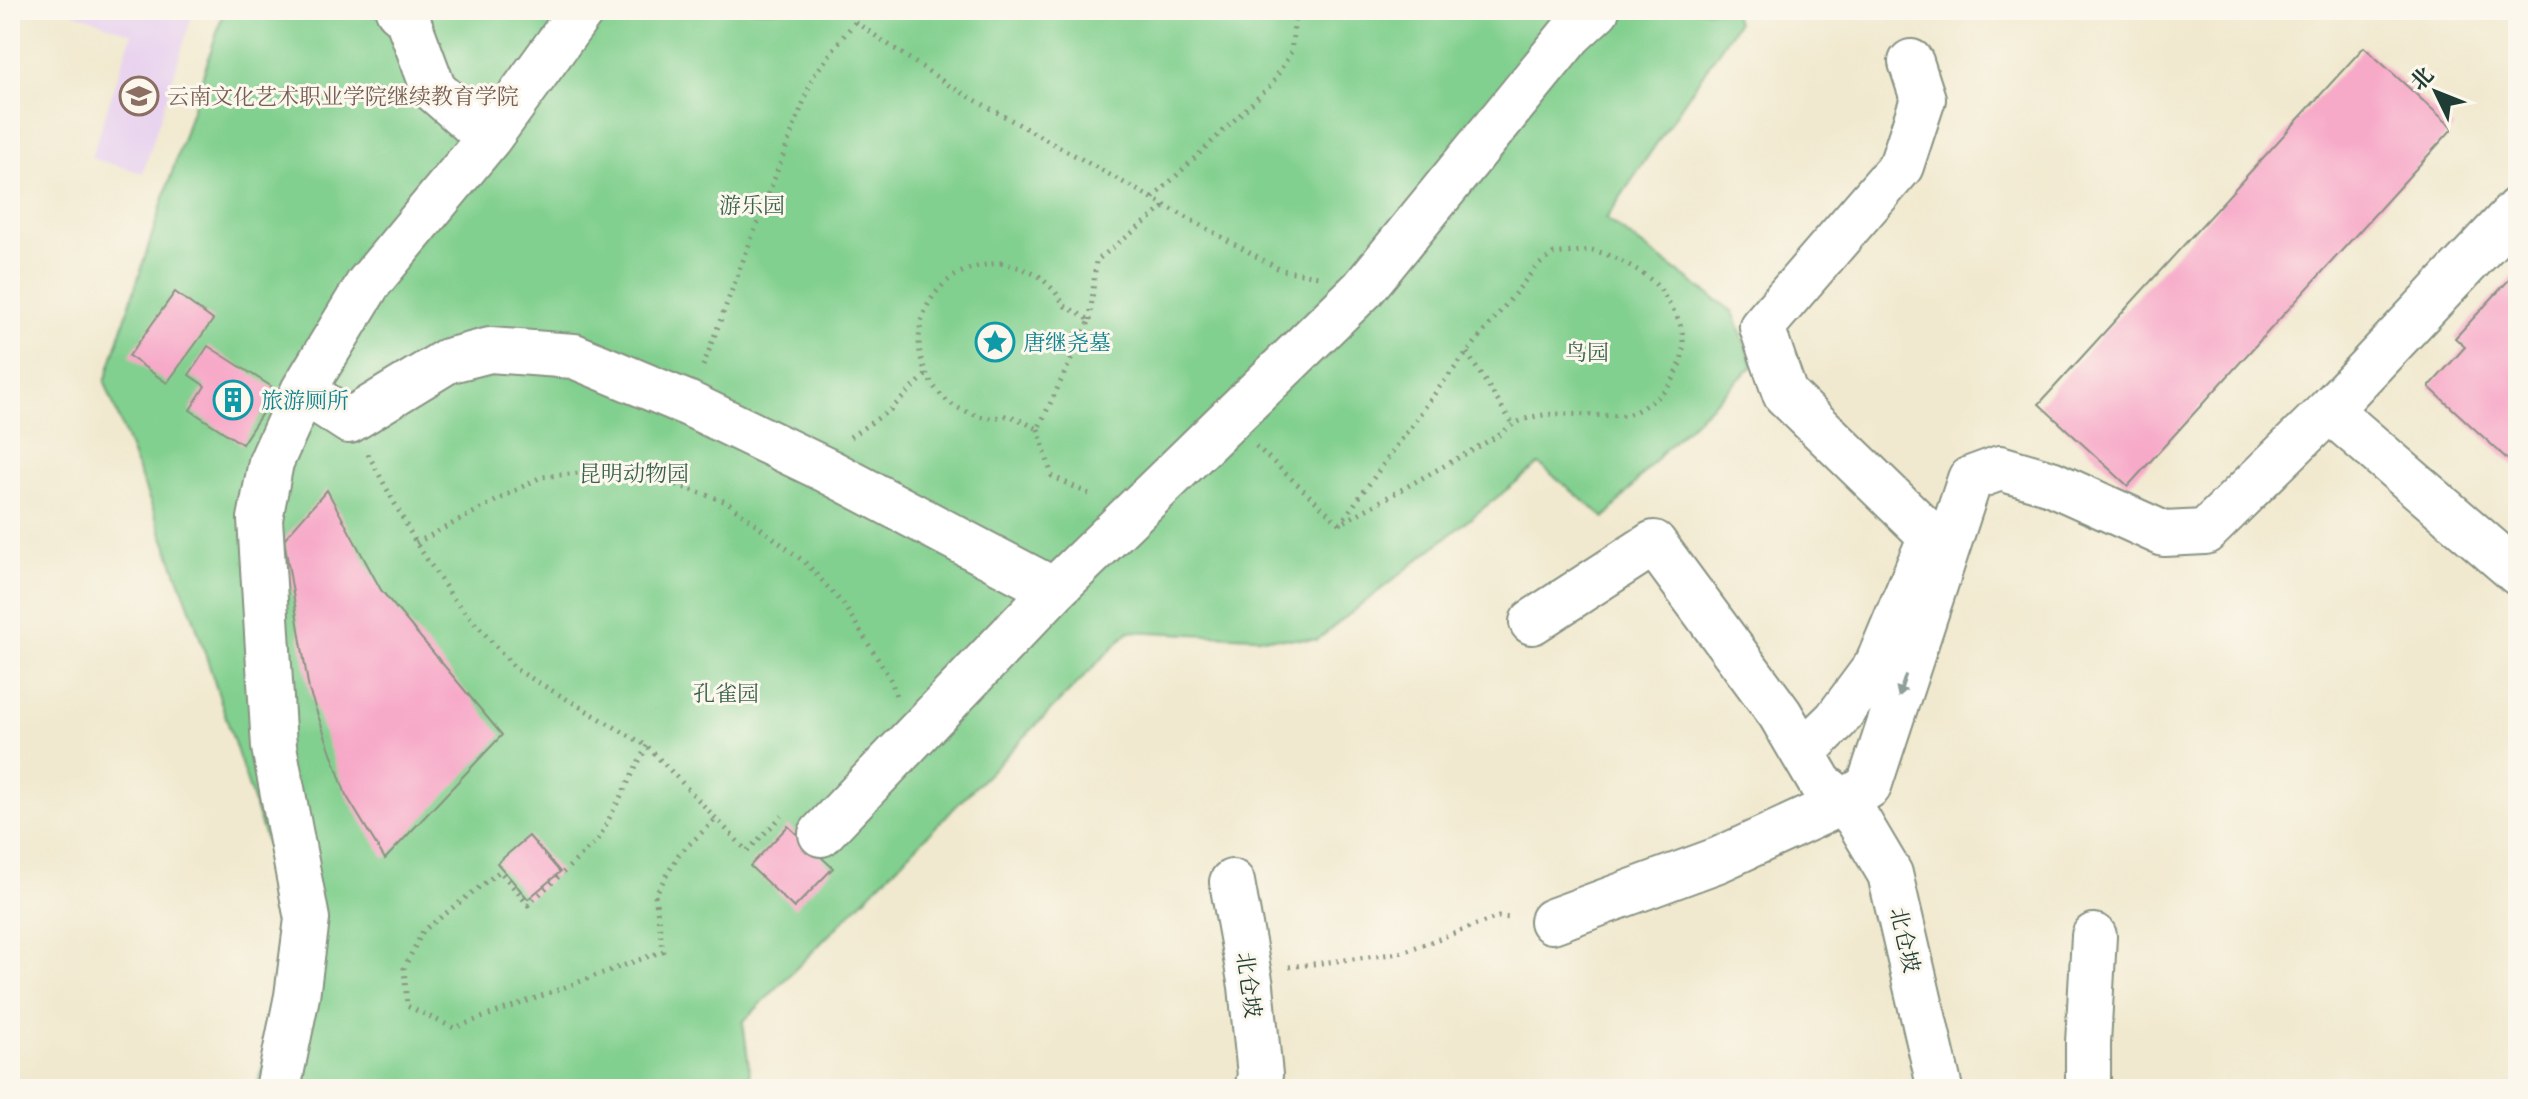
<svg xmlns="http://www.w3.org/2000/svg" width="2528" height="1099" font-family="'Libre Caslon Text','Noto Serif SC',serif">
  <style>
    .built { fill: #e8d2ef }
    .green { fill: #82d08f; stroke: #508662; stroke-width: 2 }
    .building { fill: #f7a9c8 }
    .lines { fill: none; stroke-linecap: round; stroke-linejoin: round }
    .minor-casing { stroke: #889382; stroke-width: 48 }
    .path { stroke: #889382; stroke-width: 5; stroke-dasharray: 2 6; stroke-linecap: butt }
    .minor { stroke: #fff; stroke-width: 44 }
    .oneway { fill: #8f9e9a }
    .labels { text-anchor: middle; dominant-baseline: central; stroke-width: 6; stroke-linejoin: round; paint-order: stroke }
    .education-label { font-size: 22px; fill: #785e54; stroke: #fbf7ec; text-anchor: start }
    .park-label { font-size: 22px; fill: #38624b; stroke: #fbf7ec }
    .culture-label { font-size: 22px; fill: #0d838f; stroke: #fbf7ec; text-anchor: start }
    .street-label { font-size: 22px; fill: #1f3d34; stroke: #fbf7ec }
  </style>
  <rect width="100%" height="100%" fill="#fbf7ec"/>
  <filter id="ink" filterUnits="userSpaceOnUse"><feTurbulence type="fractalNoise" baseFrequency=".0125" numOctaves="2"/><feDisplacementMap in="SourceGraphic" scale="16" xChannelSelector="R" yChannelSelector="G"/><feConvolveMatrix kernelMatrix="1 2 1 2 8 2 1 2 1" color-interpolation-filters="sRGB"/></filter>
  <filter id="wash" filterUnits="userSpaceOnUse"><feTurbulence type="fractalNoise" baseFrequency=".006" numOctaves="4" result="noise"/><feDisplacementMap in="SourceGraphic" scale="32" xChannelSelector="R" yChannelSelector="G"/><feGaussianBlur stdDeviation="1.8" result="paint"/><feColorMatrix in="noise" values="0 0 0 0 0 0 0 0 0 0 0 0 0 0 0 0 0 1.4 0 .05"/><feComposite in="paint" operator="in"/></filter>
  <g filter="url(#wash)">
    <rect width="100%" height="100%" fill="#f1e9cf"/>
    <path class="built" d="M67 10H194L143 173 91 158 132 34Z"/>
    <path class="green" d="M224 10H1733L1737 23 1606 219 1733 312 1753 366 1664 450 1605 518 1539 464 1317 640 1129 631 743 1022 752 1089H256L283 1004V893L194 619 105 382Z"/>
    <g id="blocks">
      <path class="building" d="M2364 47 2453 128 2128 486 2039 404Z
        M2518 270V469L2429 387 2465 347 2455 338Z
        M175 292 213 320 167 383 129 356Z
        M208 346 277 390 242 444 190 410 205 386 189 375Z
        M327 490 381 590 502 735 385 859 346 795 309 690 284 539Z
        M788 826 833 868 794 908 750 866Z
        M529 836 560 872 528 899 497 863Z"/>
    </g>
  </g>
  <g filter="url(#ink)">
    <use href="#blocks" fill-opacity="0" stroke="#889382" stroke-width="2"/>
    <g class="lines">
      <defs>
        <path id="minor" d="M398 10 407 18 434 90 489 138
          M303 391 349 421 447 361 490 350 574 356 689 404 828 471 1054 590
          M2329 410 2518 573
          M1532 622 1654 543 1780 714 1821 784 1844 802 1858 820 1890 874 1940 1089
          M1803 752 1836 720 1877 665 1931 536 1785 394 1762 327 1901 166 1923 99 1911 62
          M821 834 1054 590 1363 289 1570 35 1597 10
          M1232 882 1251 986 1260 1075 1257 1089
          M1552 921 1718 860 1844 802 1869 786 1970 479 2000 468 2051 483 2164 534 2205 532 2329 410 2518 209
          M278 1089 297 996 307 919 274 747 260 519 271 462 303 391 368 284 489 138 582 10
          M2088 1089V1043L2094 936"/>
      </defs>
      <use href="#minor" class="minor-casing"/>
      <path class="path" d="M855 22 950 86 1281 270 1319 276
        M1153 198 1272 84 1291 52 1296 10
        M1592 250C1613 255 1652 274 1663 294 1668 303 1675 312 1679 321 1690 350 1678 385 1652 401 1644 406 1634 414 1625 415 1585 419 1533 402 1501 434L1340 524 1441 385 1537 266 1553 254Z
        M1001 263 1021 268 1039 276 1054 290 1065 306 1090 320 1038 429C1029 425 1018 418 1009 416 1003 415 997 418 991 418 977 417 961 411 950 403 912 374 908 317 944 284 960 269 980 265 1001 263Z
        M1090 320 1096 261 1166 206
        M1467 353 1512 423
        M703 366 813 77 845 34 866 10
        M1038 429 1052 476 1093 496
        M850 437 890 410 926 375
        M1256 446 1340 524
        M368 454 416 543 455 601 517 670 647 746 747 851 782 816
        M416 543 541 477 626 468 727 502 807 564 844 605 891 680 897 699
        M647 746 598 840 528 905 500 871 423 931 404 968 407 1006 454 1028 663 951 655 895 679 854 716 819
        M1289 967 1400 953 1498 917 1511 918"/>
      <use href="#minor" class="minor"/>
    </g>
    <defs><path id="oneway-solid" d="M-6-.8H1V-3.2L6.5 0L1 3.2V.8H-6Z" transform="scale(2)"/></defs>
    <use class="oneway" href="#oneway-solid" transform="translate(1902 686) rotate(108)"/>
  </g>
  <defs>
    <symbol id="school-ring" viewBox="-11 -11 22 22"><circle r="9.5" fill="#fbf7ec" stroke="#8d6e63" stroke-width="1.5"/><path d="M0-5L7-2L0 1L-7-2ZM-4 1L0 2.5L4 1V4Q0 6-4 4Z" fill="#8d6e63"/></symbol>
    <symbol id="sight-ring" viewBox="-11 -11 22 22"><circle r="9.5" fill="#fbf7ec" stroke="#0f9aa8" stroke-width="1.5"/><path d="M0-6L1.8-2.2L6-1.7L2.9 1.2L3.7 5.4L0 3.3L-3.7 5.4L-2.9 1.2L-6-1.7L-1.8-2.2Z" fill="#0f9aa8"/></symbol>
    <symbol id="building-ring" viewBox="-11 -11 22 22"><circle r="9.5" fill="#fbf7ec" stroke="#0f9aa8" stroke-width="1.5"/><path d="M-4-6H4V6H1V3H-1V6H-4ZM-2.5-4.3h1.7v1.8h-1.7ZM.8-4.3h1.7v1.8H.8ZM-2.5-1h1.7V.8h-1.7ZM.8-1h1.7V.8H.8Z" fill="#0f9aa8"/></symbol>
  </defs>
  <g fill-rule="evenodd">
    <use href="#school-ring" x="117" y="74" width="44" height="44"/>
    <use href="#sight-ring" x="973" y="320" width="44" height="44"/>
    <use href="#building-ring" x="211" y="378" width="44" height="44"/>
  </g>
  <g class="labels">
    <g class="education-label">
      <text x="167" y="96">云南文化艺术职业学院继续教育学院</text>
    </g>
    <g class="park-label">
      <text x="752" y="205">游乐园</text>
      <text x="1587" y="352">鸟园</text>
      <text x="634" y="473">昆明动物园</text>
      <text x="726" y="693">孔雀园</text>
    </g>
    <g class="culture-label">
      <text x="1023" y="342">唐继尧墓</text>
      <text x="261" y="400">旅游厕所</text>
    </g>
    <g class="street-label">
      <text transform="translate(1905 940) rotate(77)">北仓坡</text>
      <text transform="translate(1249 985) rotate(82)">北仓坡</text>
    </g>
  </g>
  <rect width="2528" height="1099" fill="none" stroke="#fbf7ec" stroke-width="40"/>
  <g transform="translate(2436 92) rotate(313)" stroke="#fbf7ec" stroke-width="6" paint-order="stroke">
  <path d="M0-6L14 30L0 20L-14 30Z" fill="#1f3d34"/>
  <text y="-12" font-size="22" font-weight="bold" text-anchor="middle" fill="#1f3d34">北</text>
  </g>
</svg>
